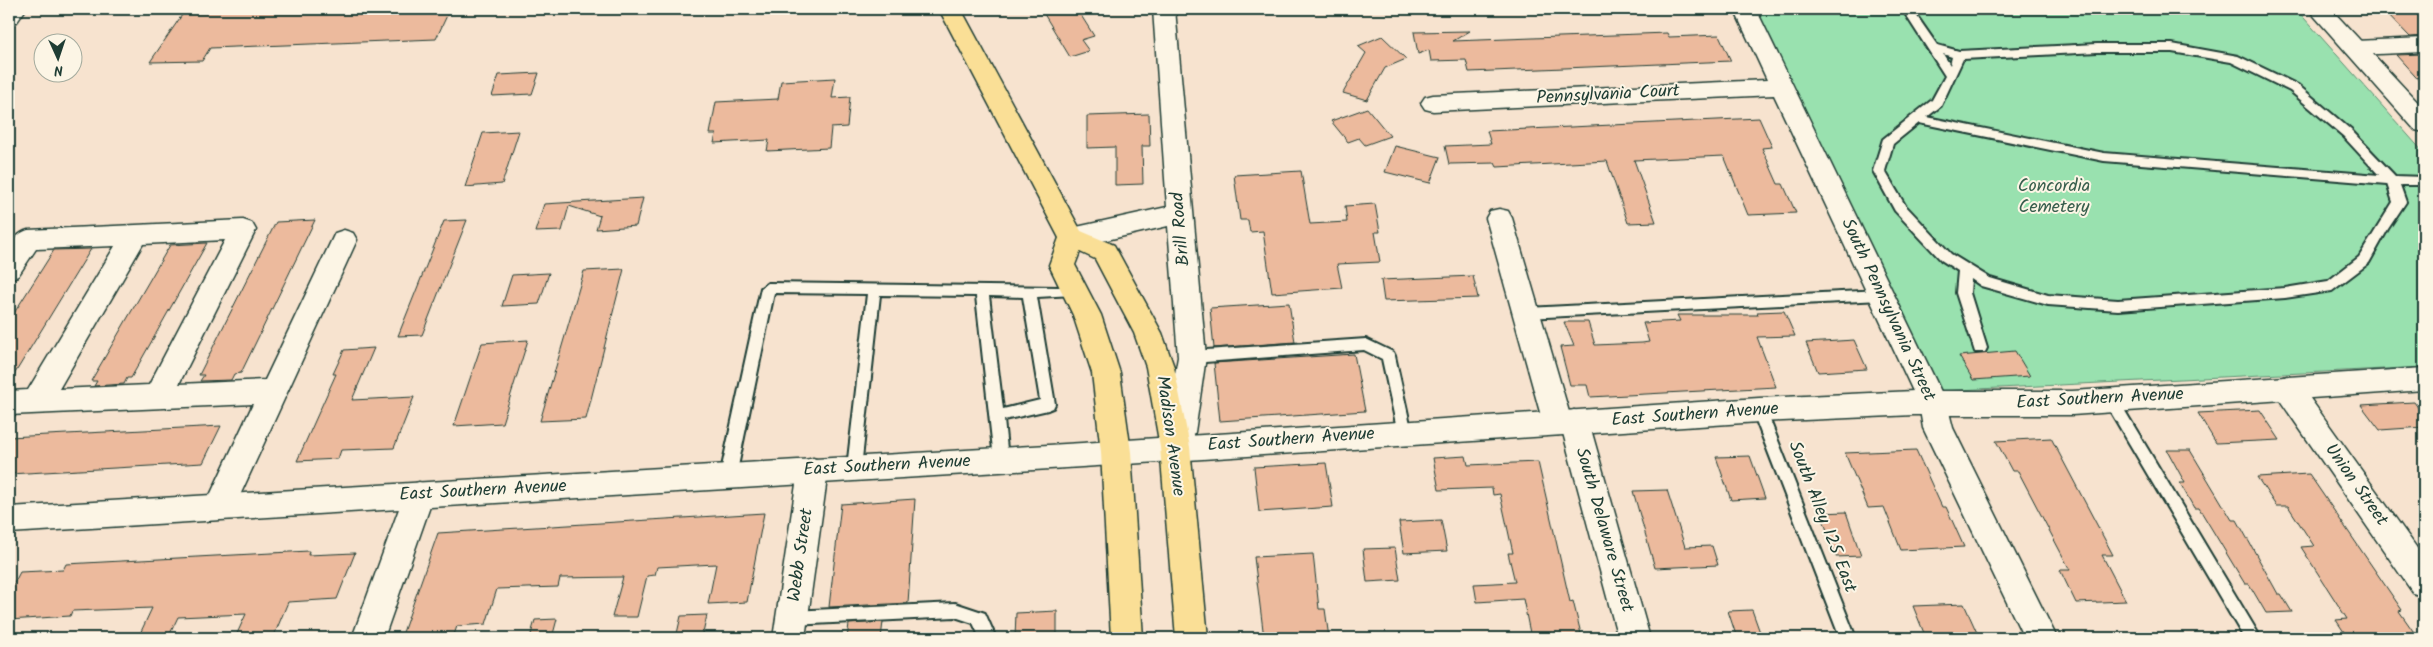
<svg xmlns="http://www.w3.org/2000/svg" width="2433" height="647" font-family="Kalam,sans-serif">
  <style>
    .green { fill: #99e1af; stroke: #5c8f72 }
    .building { fill: #ecba9d; stroke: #1f3d34 }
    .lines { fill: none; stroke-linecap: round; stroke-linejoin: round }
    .service-casing { stroke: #1f3d34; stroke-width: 4 }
    .minor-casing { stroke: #1f3d34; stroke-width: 3 }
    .tertiary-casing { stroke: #1f3d34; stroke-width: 3 }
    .secondary-casing { stroke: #1f3d34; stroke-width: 3 }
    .primary-casing { stroke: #1f3d34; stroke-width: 3 }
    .service { fill: #fcf5e5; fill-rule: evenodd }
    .minor { fill: #fcf5e5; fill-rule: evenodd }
    .tertiary { fill: #fcf5e5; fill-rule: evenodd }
    .secondary { fill: #fcf5e5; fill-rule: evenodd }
    .primary { fill: #fadf96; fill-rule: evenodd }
    .labels { text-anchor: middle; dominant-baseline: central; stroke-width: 4; stroke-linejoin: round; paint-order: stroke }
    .street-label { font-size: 18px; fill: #1f3d34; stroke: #fcf5e5 }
    .park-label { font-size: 18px; fill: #375e4d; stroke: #fcf5e5 }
  </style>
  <rect width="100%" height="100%" fill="#f7e3cf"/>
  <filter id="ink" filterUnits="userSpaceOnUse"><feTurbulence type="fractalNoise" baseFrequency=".02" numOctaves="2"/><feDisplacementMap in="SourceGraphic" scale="10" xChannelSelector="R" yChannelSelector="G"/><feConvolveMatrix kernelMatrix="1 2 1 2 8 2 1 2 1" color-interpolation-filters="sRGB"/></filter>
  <g filter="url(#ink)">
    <path class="green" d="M1753 9H2296L2424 153V367L1938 391Z"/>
    <path class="building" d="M186 9H450L436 39 210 48 202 61 150 62Z
      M1041 9H1077L1094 36 1081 40 1089 51 1070 57Z
      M2383 9H2424V36L2410 37Z
      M1470 31 1453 41 1667 33 1669 37 1719 35 1731 61 1469 72 1466 60 1431 61 1429 50 1418 54 1414 32Z
      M1382 36 1406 59 1385 68 1367 100 1343 93 1366 53 1358 46Z
      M2424 54V86L2396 55Z
      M539 73 532 94 492 96 499 75Z
      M835 78 832 98 850 97 847 127 831 128 829 148 767 151 769 140 714 143 716 134H710L716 102 778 99 781 81Z
      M1367 108 1390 136 1365 145 1359 138 1348 142 1331 121Z
      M1149 114 1150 146H1142L1143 184 1115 185V147L1087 148V116Z
      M1759 118 1772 147 1762 148 1778 184H1783L1796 213 1748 215 1724 156 1634 160 1656 222 1628 223 1607 161 1497 167 1495 163 1449 164 1445 146 1491 144 1487 131Z
      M519 131 502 184 465 187 483 133Z
      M1395 146 1440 157 1430 183 1385 172Z
      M1301 171 1310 224 1347 222 1345 206 1375 204 1380 232H1375L1380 262 1337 264 1342 288 1272 293 1263 231 1250 232 1248 220H1240L1234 175Z
      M643 198 636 226 596 229 600 216 569 206 562 231 535 232 544 204Z
      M315 220 241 373 234 374 231 380 200 381 204 375H199L276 222Z
      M467 220 422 335 398 336 444 221Z
      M207 243 131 378H127L124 384 94 386 97 381H91L170 245Z
      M91 249 9 383V321L54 250Z
      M624 269 586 419 540 421 584 271Z
      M549 273 539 304 502 306 512 275Z
      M1473 276 1478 298 1384 301 1381 280Z
      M1289 303 1295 342 1214 348 1210 308Z
      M1784 311 1795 336 1757 337 1776 387 1590 397 1587 385H1570L1560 347 1574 346 1564 322H1588L1595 345 1642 343 1649 342 1643 323 1680 321 1677 315H1758L1757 312Z
      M528 340 502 423 454 426 482 343Z
      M1854 340 1867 369 1818 372 1806 343Z
      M374 348 352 400 414 397 394 448 341 450 338 459 297 461 336 374H333L344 350Z
      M2015 351 2030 376 1973 380 1959 356Z
      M1354 354 1365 411 1220 421 1214 363Z
      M2414 402 2424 416V427L2380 430 2361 405Z
      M2260 410 2280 440 2216 443 2198 413Z
      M221 426 203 463 9 474V437Z
      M2051 438 2113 555H2102L2126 601 2076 603 2060 570H2070L2018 471H2012L1996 441Z
      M1916 450 1942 507H1946L1964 547 1901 550 1884 507 1868 508 1845 453Z
      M2167 450H2190L2232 520H2237L2278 594H2281L2292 612 2266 613 2249 584H2245L2199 508H2194L2180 483H2185Z
      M1466 456 1468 465 1538 462 1570 602 1573 601 1582 638H1531L1523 599 1477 602 1474 584 1515 582 1508 553H1513L1500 494 1493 495 1492 488 1439 490 1433 458Z
      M1750 456 1765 498 1731 500 1716 457Z
      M1326 463 1333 507 1259 512 1254 467Z
      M2309 474 2402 610 2399 611 2418 638H2348L2336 620 2347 619 2301 547 2314 546 2288 506H2276L2257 477Z
      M1667 490 1685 547 1712 546 1718 565 1655 568 1633 491Z
      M915 499 908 603 829 607 841 504Z
      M1846 512 1861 556 1836 557 1821 513Z
      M764 513 747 602 708 604 716 564 657 567 655 575 647 576 637 617H612L623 577 560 578 558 587 497 589 486 624 457 626 453 638H401L438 533Z
      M1441 520 1447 551 1404 553 1399 522Z
      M1395 548 1400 580 1367 582 1363 549Z
      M309 551 308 555 355 553 337 599 288 602 273 638H235L246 614 178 617 168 638H138L152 608 72 611 70 616 9 620V593L20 572 63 570 66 564Z
      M1313 554 1319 609H1325L1329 638H1264L1254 557Z
      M1964 604 1978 635 1926 638 1913 606Z
      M1752 610 1762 638H1737L1728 611Z
      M1057 611V638H1015L1016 613Z
      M707 615 702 638H676L681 616Z
      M557 619 552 638H530L535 620Z
      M883 622 881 638H847L849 624Z"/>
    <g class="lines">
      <defs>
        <path id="service" d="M1902 9H1912L1937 45 1959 51 2097 44H2172L2238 56 2298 85 2351 130 2395 176 2424 177V185H2400L2406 202 2388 229 2369 263 2332 291 2285 298 2118 310 2048 305 1981 286 1971 279 1970 293 1987 348 1985 352H1975L1956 293 1958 271 1941 260 1895 211 1873 171 1883 139 1932 100 1945 76ZM2097 52H2172L2231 62 2290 91 2343 136 2379 175 2104 153 1927 117 1941 106 1963 59ZM1943 54 1952 57 1950 65ZM1919 123 2104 161 2387 184 2393 202 2359 257 2328 281 2285 288 2118 300 2048 295 1990 278 1951 254 1905 205 1885 171 1893 144Z
          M768 283 1059 287 1074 285 1081 290 1074 295 1037 297 1055 404 1053 408 1048 410 1004 420 1008 459 1006 463 1001 465 996 463 994 459 976 296 880 295 861 468 859 472 854 474 849 472 847 468 867 294 774 293 736 476 733 480 728 482 723 480 720 476 761 288ZM989 296 1023 297 1040 400 1003 409Z
          M1881 290 1888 295 1881 300 1527 318 1522 317 1520 313 1522 309 1527 308Z
          M1366 339 1393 352 1395 356 1412 433 1410 437 1405 439 1400 437 1398 433 1382 359 1364 350 1192 363 1187 361 1185 357 1187 353 1192 351Z
          M2111 394 2116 396 2261 638H2244L2106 404 2104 400 2106 396Z
          M1759 404 1764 406 1766 410 1856 638H1840L1752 410 1754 406Z
          M955 603 985 613 996 638H980L973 623 955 617 792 625 786 623 784 618 786 613 792 611Z"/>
        <path id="minor" d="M9 9H26L17 22 9 24Z
          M1153 9H1175L1206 357 1195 432 1185 456 1175 459 1165 456 1160 447 1165 432 1178 357 1168 226 1072 248 1063 245 1059 238 1063 231 1072 228 1167 207Z
          M1734 9H1756L1947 404 1953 428 2057 638H2024L1923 428 1919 404 1774 95 1433 111 1425 109 1421 103 1425 97 1433 95 1767 80Z
          M2424 38V52L2355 55 2347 53 2344 48 2347 43 2355 41Z
          M1499 209 1508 211 1512 218 1569 412 1574 410 1584 414 1589 422 1650 638H1618L1563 433 1558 435 1548 431 1543 423 1486 218 1490 211Z
          M243 220 252 223 256 230 179 384 265 380 335 233 344 230 353 233 357 240 231 515 220 519 209 515 205 506 253 404 9 415V391L28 390 115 246 36 249 18 276 9 279C8 260 6 237 28 230ZM225 240 149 385 59 389 143 244Z
          M2287 376 2297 380 2424 558V597L2413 593 2277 396 2273 388 2277 380Z
          M813 458 824 462 828 471 805 638H773L798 471 802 462Z
          M419 482 430 486 434 495 384 638H352L404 495 408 486Z"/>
        <path id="tertiary" d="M2424 368V390L2072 415H1914L1759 422 1082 467 9 533V507L1082 443 1759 398 1914 391H2072Z"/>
        <path id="secondary" d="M2308 9H2331L2424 109V132L2415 130Z"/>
        <path id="primary" d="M939 9H961L1081 231 1114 245 1162 333 1174 367 1190 447 1208 638H1176L1160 447 1146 367 1134 333 1095 259 1080 252 1075 265 1101 315 1120 373 1131 452 1143 638H1111L1101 452 1092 373 1073 315 1049 265 1059 238Z"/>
      </defs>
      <use href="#service" class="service-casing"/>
      <use href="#minor" class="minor-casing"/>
      <use href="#tertiary" class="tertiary-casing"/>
      <use href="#secondary" class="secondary-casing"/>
      <use href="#primary" class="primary-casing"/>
      <use href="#service" class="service"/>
      <use href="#minor" class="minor"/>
      <use href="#tertiary" class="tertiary"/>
      <use href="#secondary" class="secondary"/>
      <use href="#primary" class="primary"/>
    </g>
  </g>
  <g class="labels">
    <g class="street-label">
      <text transform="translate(1608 95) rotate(-3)">Pennsylvania Court</text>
      <text transform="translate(1181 229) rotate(-95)">Brill Road</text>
      <text transform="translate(1888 310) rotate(65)">South Pennsylvania Street</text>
      <text transform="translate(2100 399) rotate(-3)">East Southern Avenue</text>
      <text transform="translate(1695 415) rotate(-4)">East Southern Avenue</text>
      <text transform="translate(1170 436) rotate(82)">Madison Avenue</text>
      <text transform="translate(1291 440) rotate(-4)">East Southern Avenue</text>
      <text transform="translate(887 466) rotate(-3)">East Southern Avenue</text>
      <text transform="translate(2356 485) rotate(55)">Union Street</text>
      <text transform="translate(483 491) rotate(-3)">East Southern Avenue</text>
      <text transform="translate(1822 517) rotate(69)">South Alley 125 East</text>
      <text transform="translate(1604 530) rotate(74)">South Delaware Street</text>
      <text transform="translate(801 555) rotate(-82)">Webb Street</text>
    </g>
    <g class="park-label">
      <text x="2054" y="186">Concordia<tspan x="2054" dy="21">Cemetery</tspan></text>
    </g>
  </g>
  <rect width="2433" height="647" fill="none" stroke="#fcf5e5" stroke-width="30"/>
  <rect x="15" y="15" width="2403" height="617" fill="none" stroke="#1f3d34" stroke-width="2" filter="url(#ink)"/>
  <g transform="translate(58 58) rotate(177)"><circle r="24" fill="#fcf5e5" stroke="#a4ab9e"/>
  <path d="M0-4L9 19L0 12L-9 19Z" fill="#1f3d34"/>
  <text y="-8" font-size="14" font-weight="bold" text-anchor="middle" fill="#1f3d34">N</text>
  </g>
</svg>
